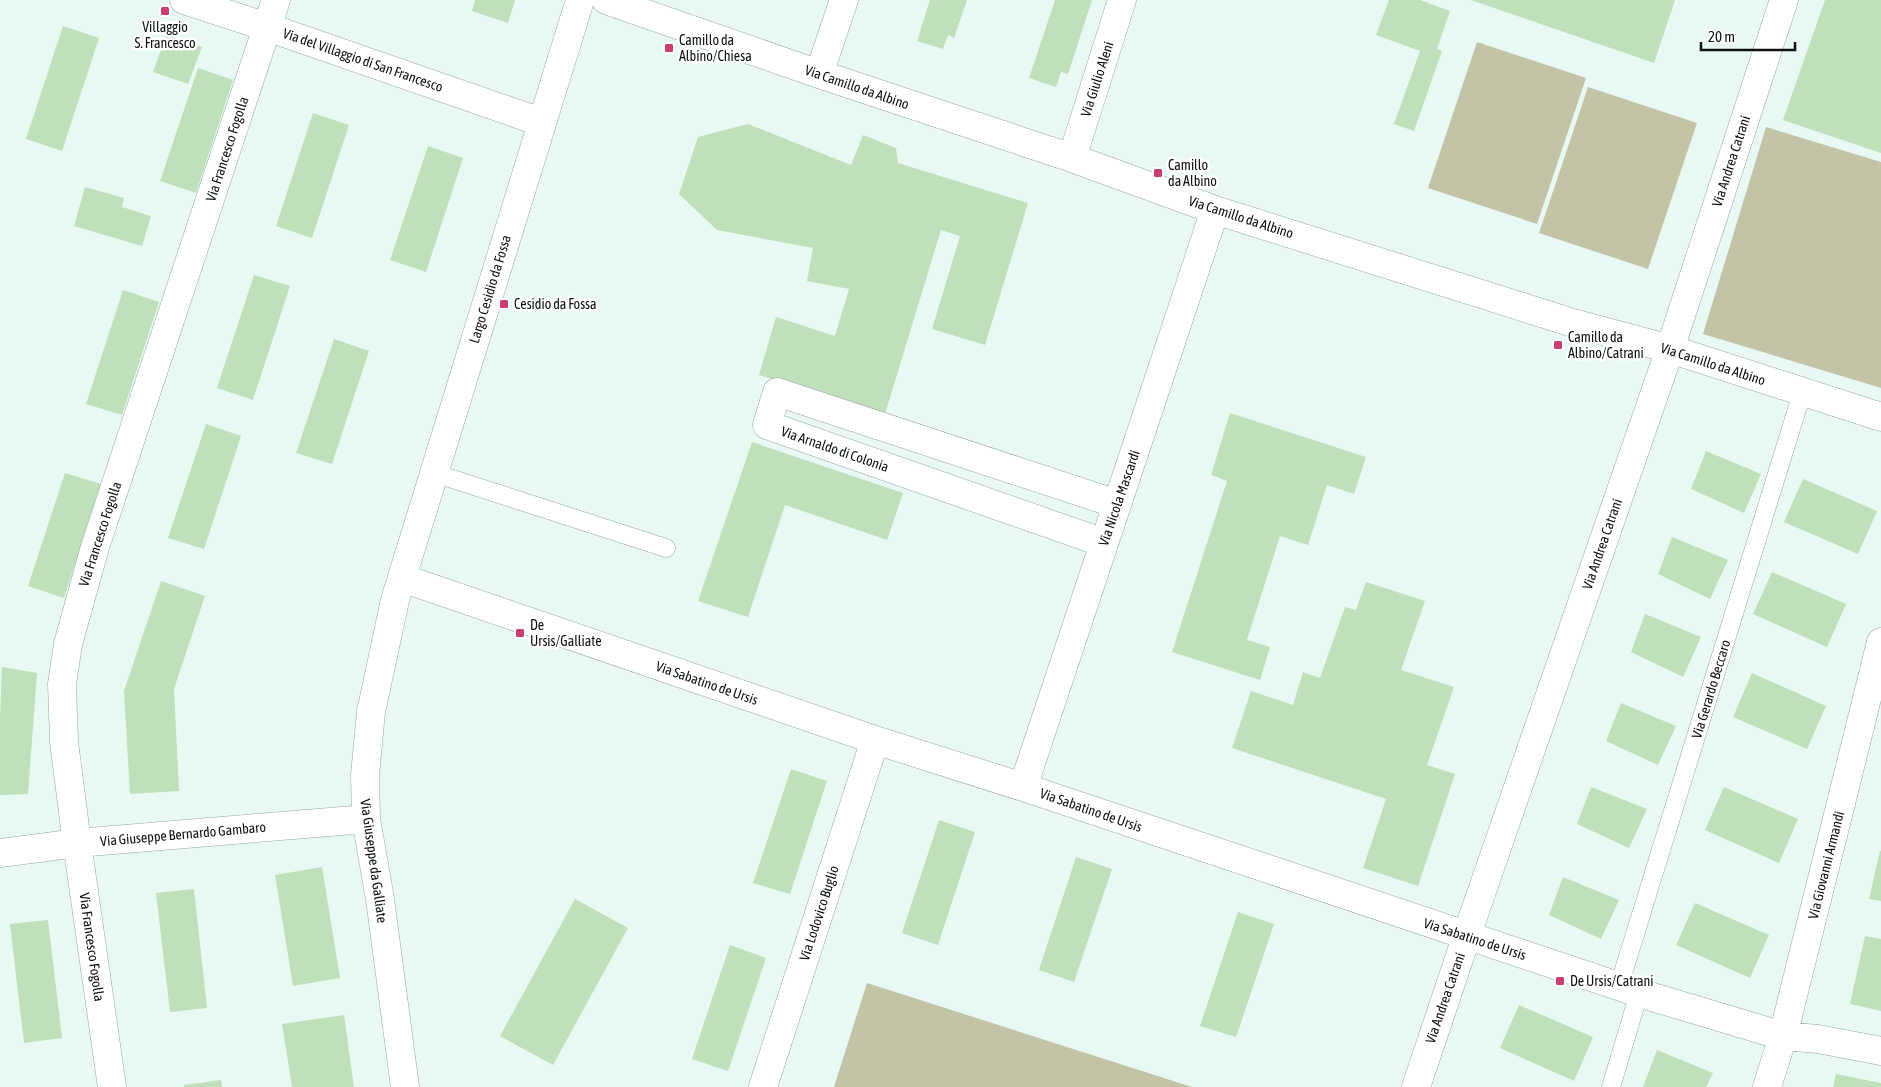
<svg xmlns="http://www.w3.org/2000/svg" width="1881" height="1087" font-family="'Asap Condensed',sans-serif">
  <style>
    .green { fill: #c3c3a7 }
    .building { fill: #c0dfbb }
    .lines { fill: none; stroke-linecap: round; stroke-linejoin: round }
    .service-casing { stroke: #96a6a1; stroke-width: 19 }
    .minor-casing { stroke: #96a6a1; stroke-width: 29 }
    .service { stroke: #fff; stroke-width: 18 }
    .minor { stroke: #fff; stroke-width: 28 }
    .poi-dot { fill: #cb3d6a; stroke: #fff; stroke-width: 2 }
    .labels { text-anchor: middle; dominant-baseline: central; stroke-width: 5; stroke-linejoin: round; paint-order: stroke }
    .poi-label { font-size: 14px; fill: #0c1210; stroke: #fff; text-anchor: start }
    .street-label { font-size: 14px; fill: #0c1210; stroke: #fff }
  </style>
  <rect width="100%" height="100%" fill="#e8f9f3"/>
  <path class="green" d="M1477 42 1586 78 1537 224 1428 188Z
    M1588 87 1697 123 1648 269 1539 233Z
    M1766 127 1881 162V388L1703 334Z
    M867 983 1192 1087H834Z"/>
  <path class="building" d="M475 0H515L508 23 472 11Z
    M930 0H967L954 38 948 35 943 49 917 41Z
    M1055 0H1092L1068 74 1061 72 1056 87 1029 78Z
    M1389 0H1420L1450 11 1437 49 1442 51 1414 131 1394 124 1420 51 1376 35Z
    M1471 0H1675L1654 63Z
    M1825 0H1881V153L1783 120Z
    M63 26 99 38 62 151 26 139Z
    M167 34 202 47 188 84 153 72Z
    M198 68 233 80 196 193 160 181Z
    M313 113 349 125 312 238 276 226Z
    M748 124 851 165 863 135 896 148 898 163 1028 203 985 345 932 329 960 236 941 230 885 414 759 375 776 317 835 336 849 289 807 281 813 248 717 230 679 194 698 137Z
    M428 146 463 158 426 272 390 260Z
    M85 187 124 198 122 207 151 216 142 246 74 226Z
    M254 275 290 286 253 400 217 388Z
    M123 290 159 302 122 415 86 404Z
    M334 339 369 351 332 464 296 453Z
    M1230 413 1366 457 1354 494 1327 485 1308 545 1280 536 1247 640 1270 647 1260 680 1172 652 1227 481 1211 475Z
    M206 424 241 436 204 549 168 538Z
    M752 442 903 493 887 540 785 505 748 617 698 601Z
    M1706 451 1761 474 1744 513 1691 489Z
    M65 473 101 484 64 598 28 586Z
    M1803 479 1877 511 1858 554 1784 522Z
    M1672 537 1728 560 1710 599 1658 574Z
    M1772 572 1846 604 1827 647 1753 614Z
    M161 581 205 596 174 689 179 791 130 794 124 691Z
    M1366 582 1425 601 1401 670 1454 687 1427 765 1455 774 1418 886 1363 868 1386 799 1232 748 1251 691 1293 705 1303 672 1320 678 1345 607 1356 610Z
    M1645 614 1701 637 1683 677 1631 652Z
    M2 667 37 673 28 794 0 795V718Z
    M1752 673 1826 706 1807 749 1733 717Z
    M1621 703 1676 726 1658 765 1606 741Z
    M791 769 827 781 790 894 753 883Z
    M1591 787 1647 809 1629 848 1577 824Z
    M1724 787 1798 819 1779 863 1705 830Z
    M939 820 975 832 938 945 902 933Z
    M1880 851H1881V901L1869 899Z
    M1076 857 1112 869 1074 982 1039 970Z
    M322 867 340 978 293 986 275 875Z
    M1563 877 1619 900 1601 939 1549 915Z
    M194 889 207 1008 170 1012 156 893Z
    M575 899 628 928 553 1065 500 1036Z
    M1695 903 1769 935 1750 978 1676 945Z
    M1238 912 1274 924 1236 1037 1200 1026Z
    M48 920 62 1038 24 1043 10 924Z
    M1865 936 1881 939V1011L1850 1004Z
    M730 945 766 958 728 1071 692 1059Z
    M1519 1005 1593 1037 1574 1081 1500 1048Z
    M344 1015 354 1087H292L282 1024Z
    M1657 1050 1713 1073 1706 1087H1643Z
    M1836 1074 1881 1083V1087H1833Z
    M221 1080 222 1087H184V1085Z"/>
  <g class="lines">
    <defs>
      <path id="service" d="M434 473 666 548
        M1619 986 1802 393
        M1611 1087 1639 993"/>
      <path id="minor" d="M184 0 267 27 541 122
        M606 0 819 74 1072 158 1215 210 1573 323 1670 349 1881 417
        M819 74 844 0
        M1072 158 1122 0
        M1104 543 767 425 777 392 1117 504
        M402 578 875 740 1023 787 1639 993 1783 1036 1818 1039 1881 1051
        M1023 787 1215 210
        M0 853 77 843 366 819
        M112 1087 77 843 64 742 62 684 68 644 95 547 276 0
        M405 1087 380 899 366 819 365 775 371 712 395 600 580 0
        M763 1087 875 740
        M1416 1087 1474 914 1670 349 1784 0
        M1767 1087 1783 1036 1881 642"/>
    </defs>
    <use href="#service" class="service-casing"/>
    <use href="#minor" class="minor-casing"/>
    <use href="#service" class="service"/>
    <use href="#minor" class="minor"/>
  </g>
  <g class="poi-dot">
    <rect x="160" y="6" width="10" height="10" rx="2.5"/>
    <rect x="664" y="43" width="10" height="10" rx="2.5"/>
    <rect x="1153" y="168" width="10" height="10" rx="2.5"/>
    <rect x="499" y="299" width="10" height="10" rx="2.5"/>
    <rect x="1553" y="340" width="10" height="10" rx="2.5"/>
    <rect x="515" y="628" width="10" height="10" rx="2.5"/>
    <rect x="1555" y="976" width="10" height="10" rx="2.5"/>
  </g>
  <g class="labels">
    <g class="poi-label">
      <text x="165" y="27" text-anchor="middle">Villaggio<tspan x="165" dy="16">S. Francesco</tspan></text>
      <text x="679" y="40">Camillo da<tspan x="679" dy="16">Albino/Chiesa</tspan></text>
      <text x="1168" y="165">Camillo<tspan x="1168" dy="16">da Albino</tspan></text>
      <text x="514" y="304">Cesidio da Fossa</text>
      <text x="1568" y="337">Camillo da<tspan x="1568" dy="16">Albino/Catrani</tspan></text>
      <text x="530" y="625">De<tspan x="530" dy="16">Ursis/Galliate</tspan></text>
      <text x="1570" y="981">De Ursis/Catrani</text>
    </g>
    <g class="street-label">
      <text transform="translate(363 60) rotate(19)">Via del Villaggio di San Francesco</text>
      <text transform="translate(1097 79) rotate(-72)">Via Giulio Aleni</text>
      <text transform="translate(857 87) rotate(19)">Via Camillo da Albino</text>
      <text transform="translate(227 149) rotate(-72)">Via Francesco Fogolla</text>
      <text transform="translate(1731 161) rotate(-72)">Via Andrea Catrani</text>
      <text transform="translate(1241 217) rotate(18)">Via Camillo da Albino</text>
      <text transform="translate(490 289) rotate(-73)">Largo Cesidio da Fossa</text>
      <text transform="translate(1713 364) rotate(18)">Via Camillo da Albino</text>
      <text transform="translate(835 449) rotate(19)">Via Arnaldo di Colonia</text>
      <text transform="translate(1119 498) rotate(-71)">Via Nicola Mascardi</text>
      <text transform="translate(100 534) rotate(-72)">Via Francesco Fogolla</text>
      <text transform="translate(1602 544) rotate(-71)">Via Andrea Catrani</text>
      <text transform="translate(707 683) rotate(19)">Via Sabatino de Ursis</text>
      <text transform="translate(1711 689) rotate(-73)">Via Gerardo Beccaro</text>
      <text transform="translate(1091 810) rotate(19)">Via Sabatino de Ursis</text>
      <text transform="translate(183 834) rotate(-5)">Via Giuseppe Bernardo Gambaro</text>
      <text transform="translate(374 861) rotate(82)">Via Giuseppe da Galliate</text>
      <text transform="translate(1826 865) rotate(-76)">Via Giovanni Armandi</text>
      <text transform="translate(819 913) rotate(-72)">Via Lodovico Buglio</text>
      <text transform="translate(1475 939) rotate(18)">Via Sabatino de Ursis</text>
      <text transform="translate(92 947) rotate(82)">Via Francesco Fogolla</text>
      <text transform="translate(1445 998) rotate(-71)">Via Andrea Catrani</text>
    </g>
  </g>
  <path d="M1701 42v8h94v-8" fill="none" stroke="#0c1210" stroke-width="2.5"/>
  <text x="1708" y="42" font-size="15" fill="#0c1210" stroke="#ffffff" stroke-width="4" paint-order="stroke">20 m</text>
</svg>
